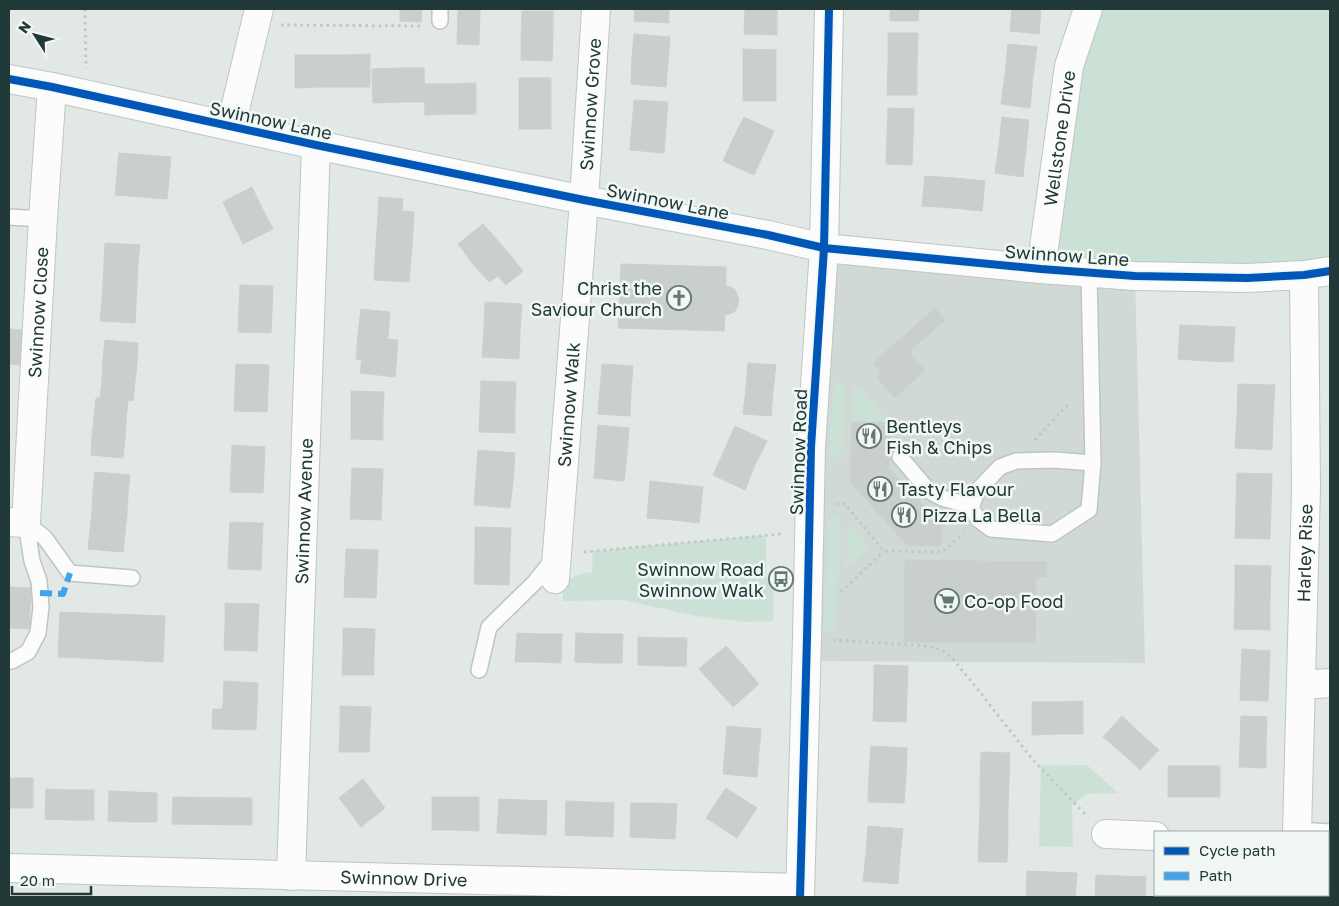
<svg xmlns="http://www.w3.org/2000/svg" width="1339" height="906" font-family="'Golos Text',sans-serif">
  <style>
    .built { fill: #d0d9d6 }
    .green { fill: #cbe1d6 }
    .building { fill: #c9cfcd; stroke: #cbd0cf }
    .lines { fill: none; stroke-linecap: round; stroke-linejoin: round }
    .service-casing { stroke: #bfc5c3; stroke-width: 18 }
    .minor-casing { stroke: #bfc5c3; stroke-width: 30 }
    .tertiary-casing { stroke: #bfc5c3; stroke-width: 30 }
    .path { stroke: #c0c8c7; stroke-width: 3; stroke-dasharray: 2.5 4; stroke-linecap: butt }
    .service { stroke: #fbfcfb; stroke-width: 15 }
    .minor { stroke: #fbfcfb; stroke-width: 28 }
    .tertiary { stroke: #fbfcfb; stroke-width: 28 }
    .quiet { stroke: #3ea3ec; stroke-width: 6; stroke-dasharray: 12 6; stroke-linecap: butt }
    .cycleway-casing { stroke: #f0f7f5; stroke-width: 11 }
    .cycleway { stroke: #0057b8; stroke-width: 8 }
    .labels { text-anchor: middle; dominant-baseline: central; stroke-width: 5; stroke-linejoin: round; paint-order: stroke }
    .street-label { font-size: 18px; fill: #213a37; stroke: #f0f7f5 }
    .poi-label { font-size: 18px; fill: #213a37; stroke: #f0f7f5; text-anchor: start }
  </style>
  <rect width="100%" height="100%" fill="#e2e8e6"/>
  <path class="built" d="M824 248 1135 276 1145 663 807 661Z"/>
  <path class="green" d="M1088 9H1330V270L1041 269Z
    M834 383 845 384 841 457 829 456Z
    M854 385 862 390 891 423 852 422Z
    M835 515H840L839 568 835 632H823L829 519Z
    M848 522 869 547 846 568Z
    M766 535V576L774 594 773 621 745 622 696 616 623 600 563 601C563 597 562 592 564 588 568 576 581 574 592 572L593 551Z
    M1087 765 1118 793 1087 794 1072 805 1073 847 1039 846 1041 766Z"/>
  <path class="building" d="M400 9H422L421 22 400 21Z
    M458 9H480L479 45 457 44Z
    M635 9H669V23L634 21Z
    M745 9H777V35L744 34Z
    M890 9H919L918 21H890Z
    M1012 9H1041L1039 34 1010 31Z
    M522 11H553V36H521Z
    M888 33H918L917 64H888Z
    M634 34 670 37 668 62 632 59Z
    M521 36H553L552 61 521 60Z
    M1008 44 1037 47 1033 77 1005 74Z
    M743 49 776 50V75H743Z
    M370 54V87H345V55Z
    M295 55H320V87L295 88Z
    M320 55H345V87H320Z
    M632 59 668 62 666 87 631 84Z
    M888 64H917V95H887Z
    M398 68 399 102 373 103 372 69Z
    M398 68H424L425 102H399Z
    M1005 74 1033 77 1030 108 1001 104Z
    M743 75H776V101H743Z
    M519 78H551V103H519Z
    M476 83V114H451L450 84Z
    M424 84H450L451 114 425 115Z
    M634 100 668 102 666 127 632 125Z
    M519 103H551V129H519Z
    M888 108 914 109 913 137 887 136Z
    M744 117 774 131 764 153 733 139Z
    M1002 117 1029 120 1026 148 999 145Z
    M632 125 666 127 664 153 630 150Z
    M887 136 913 137 912 165 886 164Z
    M733 139 764 153 754 175 723 161Z
    M999 145 1026 148 1023 177 995 173Z
    M119 153 145 155 141 197 115 195Z
    M145 155 171 157 167 199 141 197Z
    M925 176 955 178 952 208 922 206Z
    M955 178 985 181 982 211 952 208Z
    M252 187 262 208 233 223 223 202Z
    M379 197 403 199 402 211 414 212 412 247 376 245Z
    M262 208 273 229 243 244 233 223Z
    M483 224 499 242 473 264 458 244Z
    M499 242 523 271 506 285 498 276 489 282 473 264Z
    M105 243 140 245 138 264 104 262Z
    M376 245 412 247 409 282 374 280Z
    M104 262 138 264 137 284 103 282Z
    M621 264 726 267V286L731 287 735 290 739 300 738 306 735 311 730 314 725 315 724 331 618 328Z
    M103 282 137 284 136 304 102 301Z
    M240 285 273 286 272 310 239 308Z
    M102 301 136 304 135 323 100 321Z
    M485 302 522 304 520 331 484 329Z
    M239 308 272 310 271 333 238 332Z
    M935 308 945 320 909 352 925 370 895 398 877 378 882 373 873 363Z
    M361 309 390 312 388 337 358 334Z
    M1180 325 1207 326 1206 361 1178 359Z
    M1207 326 1235 327 1233 362 1206 361Z
    M9 329 24 330 22 365 9 364Z
    M484 329 520 331 519 359 482 357Z
    M358 334 388 337 387 339 398 340 395 377 360 373 362 360 356 359Z
    M105 340 138 343 137 362 103 359Z
    M103 359 137 362 135 382 102 379Z
    M748 363 776 365 773 391 746 388Z
    M236 364 269 365 268 388 235 387Z
    M602 364 633 366 631 391 600 389Z
    M102 379 135 382 133 401 100 398Z
    M481 381 516 382 515 407 480 406Z
    M1238 384 1275 385 1273 417 1237 416Z
    M235 387 268 388 267 412 234 411Z
    M746 388 773 391 771 416 743 414Z
    M600 389 631 391 630 416 598 414Z
    M351 391 384 392 383 416 351 415Z
    M96 398 128 401 126 420 94 417Z
    M480 406 515 407V433L479 432Z
    M351 415 383 416V440L351 439Z
    M1237 416 1273 417 1272 450 1235 448Z
    M94 417 126 420 125 439 92 436Z
    M852 422 891 423 889 468 927 509 942 510 941 546 907 545 850 482Z
    M598 425 629 428 627 454 596 452Z
    M735 426 767 441 755 465 724 451Z
    M92 436 125 439 123 458 91 455Z
    M232 445 265 447 264 470 231 469Z
    M478 450 515 453 513 481 476 478Z
    M724 451 755 465 745 490 713 475Z
    M596 452 627 454 624 481 594 478Z
    M352 468 383 469 382 495 351 494Z
    M231 469 264 470 263 493 230 492Z
    M95 472 130 475 128 494 93 491Z
    M1237 473 1272 474 1271 507 1236 506Z
    M476 478 513 481 510 508 474 505Z
    M650 481 677 484 673 520 647 518Z
    M677 484 703 487 699 523 673 520Z
    M93 491 128 494 127 514 92 511Z
    M351 494 382 495 381 520 350 519Z
    M1236 506 1271 507 1270 539 1235 538Z
    M92 511 127 514 125 533 90 530Z
    M230 522 263 523 262 547 229 545Z
    M475 527 511 528 510 556H475Z
    M90 530 125 533 123 552 88 549Z
    M229 545 262 547 261 570 228 569Z
    M346 549 378 550 377 574 345 573Z
    M475 556H510L509 585 474 584Z
    M905 560 1047 562V577H1036L1035 643 904 642Z
    M1235 565 1271 566 1270 598 1235 597Z
    M345 573 377 574 376 598 344 597Z
    M9 587 31 588 29 629 9 628Z
    M1235 597 1270 598V630L1234 629Z
    M225 603 259 604 258 627 225 626Z
    M60 612 165 616 163 662 58 657Z
    M225 626 258 627 257 651 224 650Z
    M343 628 375 629 374 652 343 651Z
    M517 633 539 634 538 662H515Z
    M576 633 599 634V663L575 662Z
    M539 634H562L561 663 538 662Z
    M599 634H623L622 663H599Z
    M638 637 663 638 662 666 638 665Z
    M663 638H687L686 666H662Z
    M726 646 743 665 716 688 699 669Z
    M1242 649 1270 651 1269 676 1241 675Z
    M343 651 374 652V675H342Z
    M743 665 759 684 733 707 716 688Z
    M874 665 908 666 907 694 874 693Z
    M1241 675 1269 676 1268 701 1240 700Z
    M224 681 258 683 257 707 223 705Z
    M874 693 907 694 906 722 873 721Z
    M1083 701V734H1058L1057 702Z
    M1032 702H1057L1058 734 1032 735Z
    M223 705 257 707 256 730 212 729 213 709H222Z
    M340 706 371 707 370 730 340 729Z
    M1122 716 1140 733 1122 753 1103 737Z
    M1241 716 1267 717 1266 742H1240Z
    M727 726 761 729 759 752 725 750Z
    M340 729 370 730 369 752H339Z
    M1140 733 1159 750 1140 770 1122 753Z
    M1240 742H1266V768L1239 767Z
    M871 746 907 748 906 776 869 774Z
    M725 750 759 752 757 777 723 774Z
    M981 752 1010 753 1009 780 980 779Z
    M1168 766H1194V797H1168Z
    M1194 766H1220V797H1194Z
    M869 774 906 776 904 803 868 802Z
    M9 778H33V808H9Z
    M363 779 385 808 361 827 339 798Z
    M980 779 1009 780 1008 808 980 807Z
    M726 788 757 808 737 838 706 818Z
    M46 789 70 790 69 820 45 819Z
    M70 790H94V820H69Z
    M109 791 133 792 132 822 108 821Z
    M133 792 157 793V822H132Z
    M173 797 252 798V825L172 824Z
    M432 797H455V830H432Z
    M455 797H479V831L455 830Z
    M499 799 523 800 522 834 497 833Z
    M523 800 547 801 546 835 522 834Z
    M566 801 590 802 589 836 565 835Z
    M590 802 614 803 613 837 589 836Z
    M631 803H654L653 838 630 837Z
    M654 803 677 804 675 839 653 838Z
    M980 807 1008 808V835L979 834Z
    M868 826 903 829 900 856 866 854Z
    M979 834 1008 835 1007 862H978Z
    M866 854 900 856 898 884 863 881Z
    M1027 871 1052 872 1050 897H1026Z
    M1052 872 1077 873 1075 897H1050Z
    M1096 875 1121 876 1120 897H1095Z
    M1121 876 1146 877 1145 897H1120Z
    M1162 895H1188V897H1162Z
    M1188 895H1214V897H1188Z"/>
  <g class="lines">
    <defs>
      <path id="service" d="M440 21V9
        M9 217 43 219
        M1089 273 1093 463 1089 510 1052 534 991 529 979 520 971 509 977 491 1000 467 1016 461 1054 460 1093 463
        M900 457 929 491 942 498 972 506
        M26 523 45 538 70 573 132 578
        M9 661H12L28 652 38 633 41 607 39 581 32 561 26 523
        M479 670 489 627 535 582 554 558
        M1297 830 1330 832"/>
      <g id="minor">
        <path d="M231 126 259 9"/>
        <path d="M824 248 1041 269 1135 276 1247 278 1304 275 1330 271"/>
        <path id="s1" d="M1041 269 1069 66 1088 9"/>
        <path id="s2" d="M9 522 26 523 43 219 52 87"/>
        <path id="s3" d="M555 579 584 200 596 9"/>
        <path d="M1302 685 1330 683"/>
        <path id="s4" d="M1297 832 1306 489 1304 275"/>
        <path d="M1106 834 1155 836"/>
        <path id="s5" d="M9 868 800 888"/>
        <path id="s6" d="M291 876 316 145"/>
        <path d="M1296 897V895"/>
      </g>
      <path id="tertiary" d="M9 79 52 87 316 145 584 200 768 235 824 248
        M800 897 807 638 811 447 824 248 829 9"/>
    </defs>
    <use href="#service" class="service-casing"/>
    <use href="#minor" class="minor-casing"/>
    <use href="#tertiary" class="tertiary-casing"/>
    <path class="path" d="M85 9 86 68
      M281 25 420 26
      M1035 440 1070 402
      M836 504H845L884 551 942 552 964 533
      M584 552 782 534
      M841 592 884 551
      M833 640 928 646 942 650 953 659 983 696 1033 760 1088 817"/>
    <use href="#service" class="service"/>
    <use href="#minor" class="minor"/>
    <use href="#tertiary" class="tertiary"/>
    <path class="quiet" d="M40 593 63 594 70 573"/>
    <defs>
      <path id="cycleway" d="M9 79 52 87 316 145 584 200 768 235 824 248 1041 269 1135 276 1247 278 1304 275 1330 271
        M800 897 807 638 811 447 824 248 829 9"/>
    </defs>
    <use href="#cycleway" class="cycleway-casing"/>
    <use href="#cycleway" class="cycleway"/>
  </g>
  <defs>
    <symbol id="church-ring" viewBox="-11 -11 22 22"><circle r="9.5" fill="#f0f7f5" stroke="#657774" stroke-width="1.5"/><path d="M-1.2-6h2.4v3.5h3.3v2.4h-3.3V6h-2.4V-.1h-3.3v-2.4h3.3Z" fill="#657774"/></symbol>
    <symbol id="restaurant-ring" viewBox="-11 -11 22 22"><circle r="9.5" fill="#f0f7f5" stroke="#657774" stroke-width="1.5"/><path d="M-5-6h1v4h1v-4h1v4h1v-4h1v5L-1.5 .5V6h-2V.5L-5-1ZM5-6V6H3V1.5H1.5Q1.5-4 5-6Z" fill="#657774"/></symbol>
    <symbol id="bus-ring" viewBox="-11 -11 22 22"><circle r="9.5" fill="#f0f7f5" stroke="#657774" stroke-width="1.5"/><path d="M-5-6H5V4H4V6H2V4H-2V6H-4V4H-5ZM-3.5-4V0h7V-4ZM-3.5 1.2v1.5H-2V1.2ZM2 1.2v1.5H3.5V1.2Z" fill="#657774"/></symbol>
    <symbol id="supermarket-ring" viewBox="-11 -11 22 22"><circle r="9.5" fill="#f0f7f5" stroke="#657774" stroke-width="1.5"/><path d="M-6-5.5h2.5l.6 2H6L4.5 2H-2.5L-4.4-4H-6ZM-1.5 3.2a1.3 1.3 0 1 0 .1 0ZM3 3.2a1.3 1.3 0 1 0 .1 0Z" fill="#657774"/></symbol>
  </defs>
  <g fill-rule="evenodd">
    <use href="#church-ring" x="665" y="284" width="28" height="28"/>
    <use href="#restaurant-ring" x="855" y="422" width="28" height="28"/>
    <use href="#restaurant-ring" x="866" y="475" width="28" height="28"/>
    <use href="#restaurant-ring" x="890" y="501" width="28" height="28"/>
    <use href="#bus-ring" x="767" y="565" width="28" height="28"/>
    <use href="#supermarket-ring" x="933" y="587" width="28" height="28"/>
  </g>
  <g class="labels">
    <g class="street-label">
      <text stroke="none"><textPath href="#s3" startOffset="476">Swinnow Grove</textPath></text>
      <text transform="translate(271 120) rotate(12)">Swinnow Lane</text>
      <text stroke="none"><textPath href="#s1" startOffset="132">Wellstone Drive</textPath></text>
      <text transform="translate(668 201) rotate(11)">Swinnow Lane</text>
      <text transform="translate(1067 255) rotate(4)">Swinnow Lane</text>
      <text stroke="none"><textPath href="#s2" startOffset="228">Swinnow Close</textPath></text>
      <text stroke="none"><textPath href="#s3" startOffset="175">Swinnow Walk</textPath></text>
      <text transform="translate(798 452) rotate(-88)">Swinnow Road</text>
      <text stroke="none"><textPath href="#s6" startOffset="365">Swinnow Avenue</textPath></text>
      <text stroke="none"><textPath href="#s4" startOffset="279">Harley Rise</textPath></text>
      <text stroke="none"><textPath href="#s5" startOffset="395">Swinnow Drive</textPath></text>
    </g>
    <g class="poi-label">
      <text x="662" y="288" text-anchor="end">Christ the<tspan x="662" dy="21">Saviour Church</tspan></text>
      <text x="886" y="426">Bentleys<tspan x="886" dy="21">Fish &amp; Chips</tspan></text>
      <text x="898" y="489">Tasty Flavour</text>
      <text x="922" y="515">Pizza La Bella</text>
      <text x="764" y="569" text-anchor="end">Swinnow Road<tspan x="764" dy="21">Swinnow Walk</tspan></text>
      <text x="964" y="601">Co-op Food</text>
    </g>
  </g>
  <rect width="1339" height="906" fill="none" stroke="#213a37" stroke-width="20"/>
  <rect x="1154" y="831" width="175" height="65" fill="#f0f7f5" stroke="#9daba9"/>
  <rect x="1164" y="847" width="25" height="8" fill="#0057b8" stroke="#9daba9"/>
  <text x="1199" y="856" font-size="15" fill="#213a37">Cycle path</text>
  <rect x="1164" y="872" width="25" height="8" fill="#3ea3ec" stroke="#9daba9"/>
  <text x="1199" y="881" font-size="15" fill="#213a37">Path</text>
  <g transform="translate(35 35) rotate(306)" stroke="#f0f7f5" stroke-width="4" paint-order="stroke">
  <path d="M0-4L9 19L0 12L-9 19Z" fill="#213a37"/>
  <text y="-8" font-size="14" font-weight="bold" text-anchor="middle" fill="#213a37">N</text>
  </g>
  <path d="M12 886v8h79v-8" fill="none" stroke="#213a37" stroke-width="2.5"/>
  <text x="20" y="886" font-size="15" fill="#213a37" stroke="#f0f7f5" stroke-width="4" paint-order="stroke">20 m</text>
</svg>
